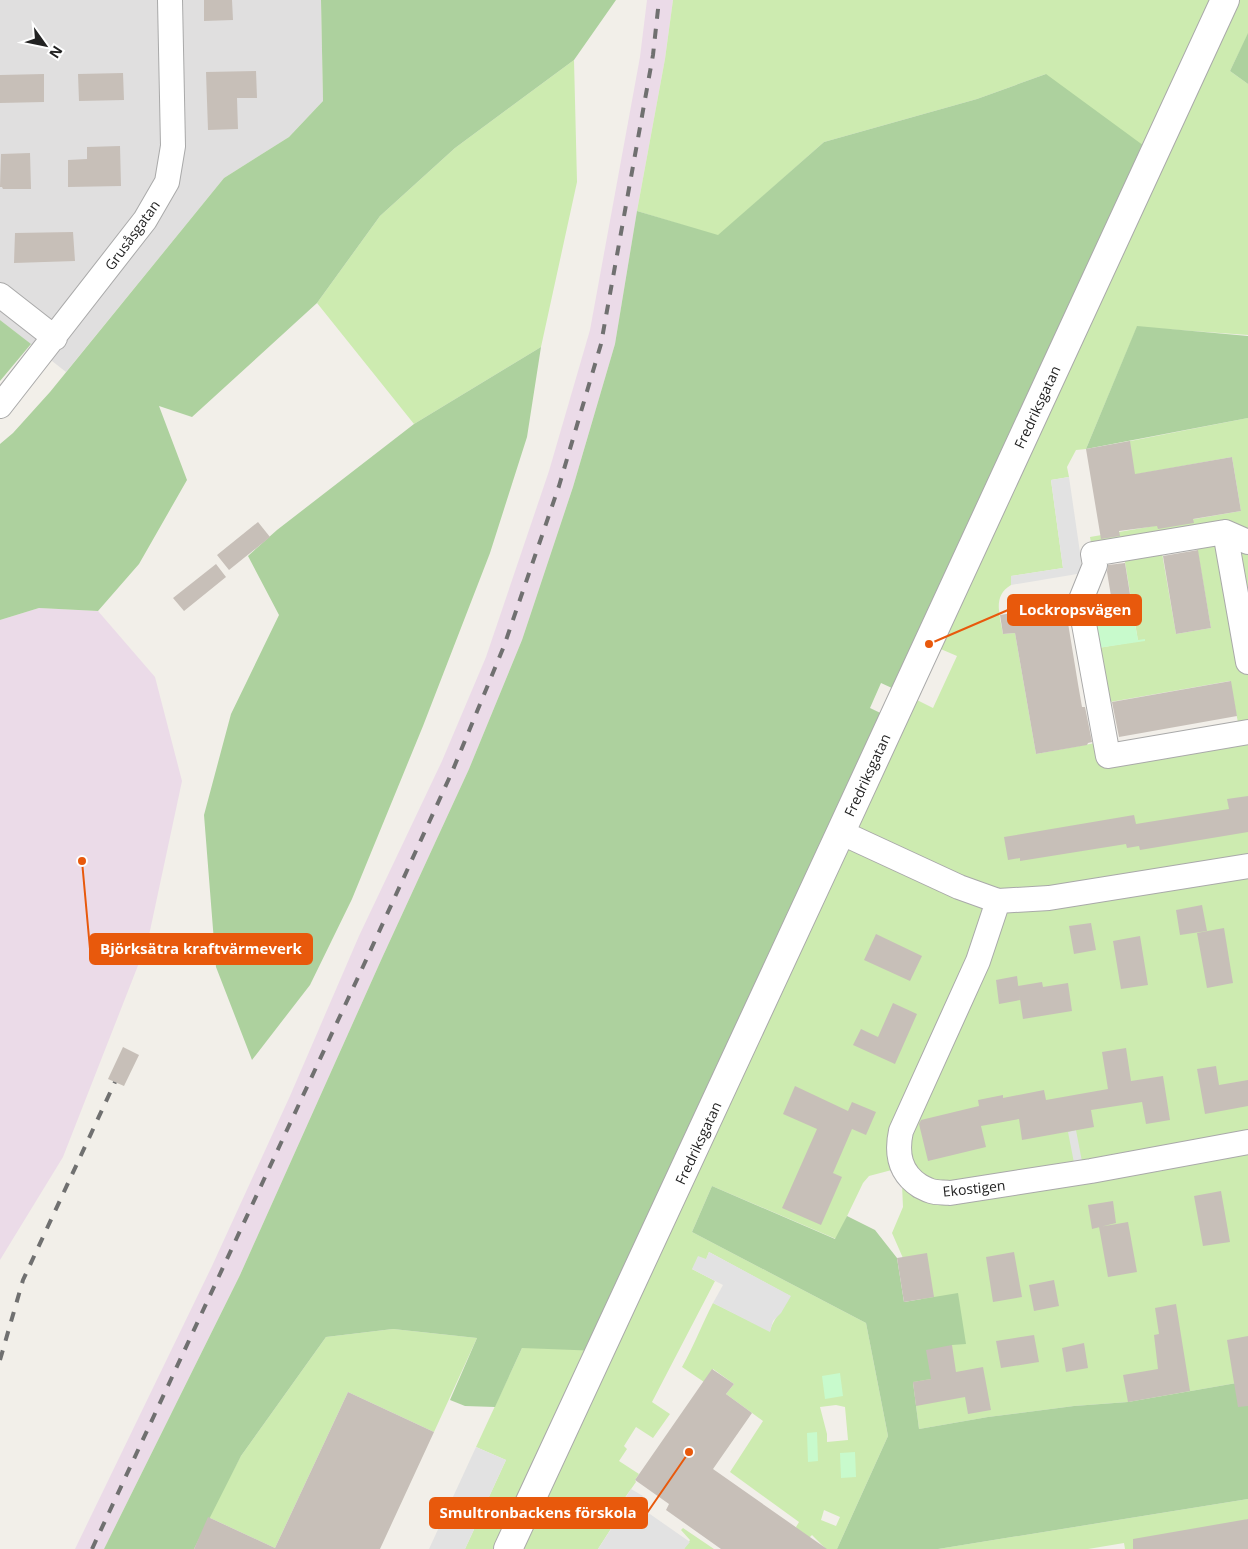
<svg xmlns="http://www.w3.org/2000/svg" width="1248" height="1549" font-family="'Open Sans',sans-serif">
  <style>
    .residential { fill: #e0dfdf }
    .industrial { fill: #ebdbe8 }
    .grass { fill: #cdebb0; fill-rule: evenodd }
    .forest { fill: #add19e }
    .park { fill: #c8facc }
    .parking { fill: #e2e2e2 }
    .building { fill: #c7bfb8 }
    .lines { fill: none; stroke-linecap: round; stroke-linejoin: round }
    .minor-casing { stroke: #a9a9a9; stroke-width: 26 }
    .tertiary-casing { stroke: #a9a9a9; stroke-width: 30 }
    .minor { stroke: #fff; stroke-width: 24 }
    .tertiary { stroke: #fff; stroke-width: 28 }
    .rail { stroke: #707070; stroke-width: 4; stroke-dasharray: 10 10; stroke-linecap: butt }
    .labels { text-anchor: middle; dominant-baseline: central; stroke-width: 4; stroke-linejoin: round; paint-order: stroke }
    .street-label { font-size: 14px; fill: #222; stroke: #fff }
    .leader { fill: none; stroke: #e8590c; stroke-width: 2 }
    .callout-dot { fill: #e8590c; stroke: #fff; stroke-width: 2 }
    .callout { fill: #e8590c; stroke: #e8590c; stroke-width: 2 }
    .callout-label { font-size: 15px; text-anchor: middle; font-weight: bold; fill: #fff }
  </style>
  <rect width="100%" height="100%" fill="#f2efe9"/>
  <path class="residential" d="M0 0H321L323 101 289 137 224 178 66 372 0 320Z"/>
  <path class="industrial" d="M647 0H673L665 59 637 211 615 344 573 487 522 640 469 769 382 958 240 1275 104 1549H75L212 1266 290 1096 359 936 442 761 486 657 549 471 590 330 640 57Z
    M39 608 98 611 155 677 182 781 148 940 63 1157 0 1260V620Z"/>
  <path class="grass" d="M673 0H1248V34L1230 71 1248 84V335L1137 327 1086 449 1076 450 1067 467 1069 477 1051 480 1063 568 1011 576V585C992 596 1000 616 1003 634L1015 633 1036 754 1106 741 1098 648 1145 640 1138 641 1123 550 1093 554 1090 537 1241 511 1232 457 1110 479 1105 446 1248 418V1381L1128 1402 1074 1406 988 1417 919 1429 913 1382 926 1350 942 1347 892 1233 903 1207 902 1185 903 1167 869 1176 863 1183 836 1239 712 1186 692 1232 866 1323 888 1436 837 1549H826L812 1535 804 1543 796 1527 799 1522 730 1472 763 1421 726 1394 734 1384 713 1369 704 1382 682 1367C694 1346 702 1324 713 1303L770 1331C773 1319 784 1308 790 1296L709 1252 706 1260 692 1269 715 1281 652 1402 670 1414 653 1438 636 1427 624 1446 627 1449 619 1461 639 1474 635 1480 636 1482 624 1499 628 1502 598 1549H465L506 1460 476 1447 522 1348 905 694 933 708 957 656 929 644 1046 74 977 99 824 142 718 236 637 211 665 59ZM1197 547 1211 628 1176 634 1162 553ZM1230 681 1240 733 1118 754 1110 702ZM836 1405 845 1407 848 1440 827 1442V1434L820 1407ZM824 1510 840 1517 836 1526 821 1520Z
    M574 60 577 182 541 347 414 424 317 303 380 216 455 148Z
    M393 1329 477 1338 434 1432 348 1392 275 1548 208 1517 241 1456 326 1337Z
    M1248 1499V1519L1162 1549H1125L1124 1543 1088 1549H938Z
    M683 1528 714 1549H684L690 1540 681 1530Z"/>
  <path class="forest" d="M321 0H616L574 60 455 148 380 216 317 303 192 417 159 406 187 480 139 564 98 611 39 608 0 620V444L13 433 50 392 224 178 289 137 323 101Z
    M1248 33V84L1230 71Z
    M1046 74 1155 154 905 694 881 683 870 708 893 719 600 1351 522 1348 495 1407 465 1406 450 1400 477 1338 393 1329 326 1337 241 1456 194 1549H104L240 1275 382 958 469 769 522 640 573 487 615 344 637 211 718 235 824 142 977 99Z
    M0 320 31 344 0 381Z
    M1137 326 1248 336V418L1086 449Z
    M541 347 527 437 490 553 423 726 352 899 310 985 252 1060 216 967 204 815 231 714 279 615 248 556 277 530 414 424Z
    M712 1186 835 1239 847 1216 875 1230 897 1258 904 1302 958 1293 966 1344 952 1345 931 1379 913 1382 919 1429 988 1417 1074 1406 1128 1402 1248 1381V1499L938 1549H837L888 1436 866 1323 692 1232Z"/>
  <path class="park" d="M1133 613 1138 640 1145 639V641L1098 648 1092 620Z
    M840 1373 843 1396 825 1399 822 1376Z
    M817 1432 818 1461 808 1462 807 1433Z
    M855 1452 856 1477 841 1478 840 1453Z"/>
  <path class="parking" d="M1069 477 1083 573 1011 585V576L1063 568 1051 480Z
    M1076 1130 1084 1172 1076 1173 1068 1132Z
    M709 1252 791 1296 781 1313 773 1321 770 1332 713 1303 723 1285 692 1269 698 1256 706 1259Z
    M476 1447 506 1460 465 1549H429Z
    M631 1489 643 1496 637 1505 690 1542 684 1549H598L628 1503 624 1500Z"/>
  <path class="building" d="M204 0H232L233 20 204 21Z
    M256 71 257 98H237L238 129 208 130 206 72Z
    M123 73 124 100 79 101 78 74Z
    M44 74V102L0 103V75Z
    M120 146 121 186 68 187V160L87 159V147Z
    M30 153 31 189H3L2 187H0L1 154Z
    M73 232 75 261 14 263 15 233Z
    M1130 441 1135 474 1232 457 1241 511 1193 519 1194 523 1158 529 1157 526 1119 531 1120 536 1101 539 1086 449Z
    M258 522 270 537 229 570 217 555Z
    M1198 550 1211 628 1176 634 1163 556Z
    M1125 563 1133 613 1097 619 1094 603 1096 599 1111 596 1107 572 1108 565Z
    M216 564 226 577 184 611 173 598Z
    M1066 604 1070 623H1068L1078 684 1082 707H1085L1092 742 1088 743 1087 745 1036 754 1015 633 1003 634 1000 615Z
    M1231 681 1237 716 1119 737 1112 702Z
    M1248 796V832L1140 850 1139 846 1127 848 1126 844 1020 861V858L1008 860 1004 837 1134 815 1136 824 1229 809 1227 799Z
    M1202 905 1207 931 1180 935 1176 910Z
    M1091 923 1096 950 1074 954 1069 926Z
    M1224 928 1233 983 1207 988 1197 933Z
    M876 934 922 956 910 981 864 960Z
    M1140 936 1148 985 1121 989 1113 941Z
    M1017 976 1020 1000 999 1004 996 980Z
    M1042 982 1043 987 1068 983 1072 1011 1023 1019 1018 986Z
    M893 1003 917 1014 895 1064 853 1045 861 1029 878 1037Z
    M123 1047 139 1055 124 1086 108 1079Z
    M1126 1048 1131 1081 1163 1076 1170 1120 1146 1124 1142 1102 1091 1110 1094 1127 1022 1140 1019 1119 981 1126 986 1147 928 1161 919 1124 921 1120 979 1106 978 1100 1003 1095V1098L1044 1090 1046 1100 1108 1089 1102 1052Z
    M1216 1066 1219 1085 1248 1080V1106L1205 1114 1197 1069Z
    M795 1086 848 1111 852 1102 876 1112 866 1135 852 1129 833 1173 842 1177 821 1225 782 1208 817 1129 783 1114Z
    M1221 1191 1230 1242 1203 1246 1194 1196Z
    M1113 1201 1116 1223 1092 1229 1088 1205Z
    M1128 1222 1137 1272 1108 1277 1099 1227Z
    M1014 1252 1022 1297 993 1302 986 1257Z
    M927 1253 934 1297 904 1302 897 1258Z
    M1054 1280 1059 1306 1034 1311 1029 1285Z
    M1176 1304 1190 1391 1128 1402 1123 1375 1158 1369 1154 1335 1159 1334 1155 1308Z
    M1034 1335 1039 1362 1001 1368 996 1341Z
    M1248 1336V1406L1238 1407 1227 1340Z
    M1084 1343 1088 1368 1066 1372 1062 1348Z
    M952 1345 956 1372 983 1367 991 1410 968 1414 965 1397 916 1406 913 1382 931 1379 926 1350Z
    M712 1369 734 1384 726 1394 752 1413 713 1469 827 1549H721L666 1510 669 1504 635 1480Z
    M348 1392 434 1432 380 1549H194L208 1517 275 1548Z
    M1248 1519V1549H1133V1539Z"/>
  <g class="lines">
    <defs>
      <path id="minor" d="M0 295 55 338
        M0 406 145 220 167 182 173 146 170 0
        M1225 532 1248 662
        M1248 542 1225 532 1093 554 1095 565 1080 602 1108 756 1248 732
        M840 832 959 887 998 901 1049 898 1248 866
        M998 901 978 961 901 1131C896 1154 900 1173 920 1186 924 1188 927 1190 931 1191 937 1193 944 1192 950 1193L1091 1171 1248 1142"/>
      <path id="tertiary" d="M508 1549C748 1033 987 517 1225 0"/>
    </defs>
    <use href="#minor" class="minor-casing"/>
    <use href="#tertiary" class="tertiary-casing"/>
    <use href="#minor" class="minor"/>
    <use href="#tertiary" class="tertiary"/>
    <path class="rail" d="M0 1360 23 1280 115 1082
      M92 1549 367 958 452 772 504 646 559 486 601 344 653 55 659 0"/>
  </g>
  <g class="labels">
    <g class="street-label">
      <text transform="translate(132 235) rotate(-54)">Grusåsgatan</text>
      <text transform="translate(1037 407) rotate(-65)">Fredriksgatan</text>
      <text transform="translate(867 775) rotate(-65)">Fredriksgatan</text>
      <text transform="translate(698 1143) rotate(-65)">Fredriksgatan</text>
      <text transform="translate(974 1188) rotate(-6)">Ekostigen</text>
    </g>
  </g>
  <path class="leader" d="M929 644L1008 610M82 861L90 949M689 1452L647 1513"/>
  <g class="callout-dot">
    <circle cx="929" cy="644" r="5"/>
    <circle cx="82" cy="861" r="5"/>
    <circle cx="689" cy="1452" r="5"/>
  </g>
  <g class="callout">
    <rect x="1008" y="595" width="133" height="30" rx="5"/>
    <rect x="90" y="934" width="222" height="30" rx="5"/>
    <rect x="430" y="1498" width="217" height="30" rx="5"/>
  </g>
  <g class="callout-label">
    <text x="1075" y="615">Lockropsvägen</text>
    <text x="201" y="954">Björksätra kraftvärmeverk</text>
    <text x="538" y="1518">Smultronbackens förskola</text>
  </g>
  <g transform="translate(45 45) rotate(123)" stroke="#ffffff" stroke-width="4" paint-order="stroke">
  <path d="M0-4L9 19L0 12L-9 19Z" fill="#222222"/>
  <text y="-8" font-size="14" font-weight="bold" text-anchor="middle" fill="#222222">N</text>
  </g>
</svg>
